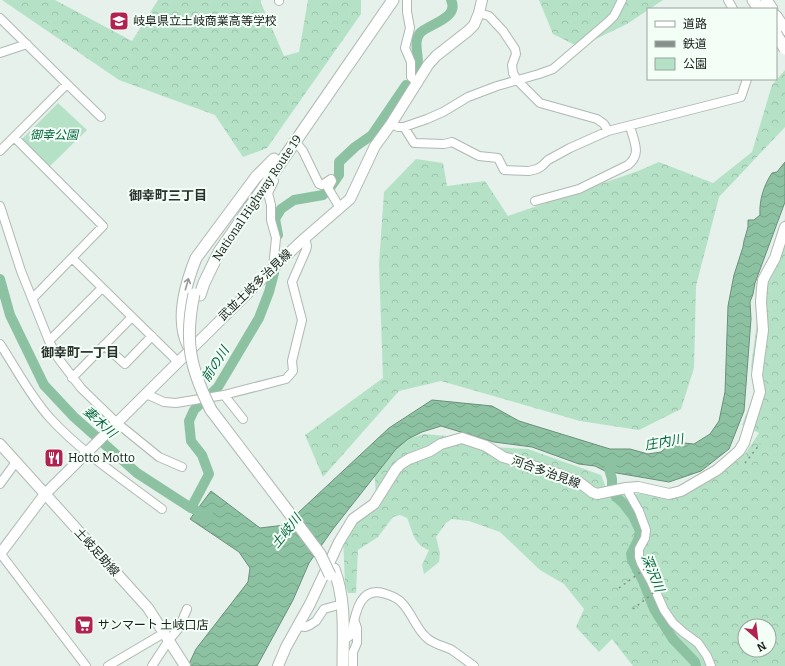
<svg xmlns="http://www.w3.org/2000/svg" width="785" height="666" font-family="Bitter,'Noto Sans JP',serif">
  <style>
    .forest { fill: url(#forest-crowns); fill-rule: evenodd }
    .park { fill: #b5e2c7 }
    .water { fill: url(#water-waves); stroke: #6a907a }
    .lines { fill: none; stroke-linecap: round; stroke-linejoin: round }
    .river { stroke: #8cc2a2; stroke-width: 10 }
    .minor-casing { stroke: #aeb9b2; stroke-width: 10 }
    .major-casing { stroke: #aeb9b2; stroke-width: 12 }
    .highway-casing { stroke: #aeb9b2; stroke-width: 13 }
    .minor { stroke: #fff; stroke-width: 8 }
    .major { stroke: #fff; stroke-width: 10 }
    .highway { stroke: #fff; stroke-width: 11 }
    .rail { stroke: #88908c; stroke-width: 1.5; stroke-dasharray: 2 4; stroke-linecap: butt }
    .highway-bridge-casing { stroke: #aeb9b2; stroke-width: 13; stroke-linecap: butt }
    .highway-bridge { stroke: #fff; stroke-width: 11 }
    .oneway { stroke: #989998 }
    .labels { text-anchor: middle; dominant-baseline: central; stroke-width: 4; stroke-linejoin: round; paint-order: stroke }
    .poi-label { font-size: 12px; fill: #191d1b; stroke: #f3fef7; text-anchor: start }
    .park-label { font-size: 12px; font-style: italic; fill: #06663f; stroke: #f3fef7 }
    .street-label { font-size: 12px; fill: #191d1b; stroke: #f3fef7 }
    .neighbourhood-label { font-size: 13px; font-weight: bold; fill: #28302b; stroke: #f3fef7 }
    .water-label { font-size: 13px; font-style: italic; fill: #07663f; stroke: #f3fef7 }
  </style>
  <defs>
    <pattern id="forest-crowns" width="20" height="18" patternUnits="userSpaceOnUse"><rect width="20" height="18" fill="#b5e2c7"/><path d="M2 6a3 3 0 1 1 6 0M12 15a3 3 0 1 1 6 0" fill="none" stroke="#9bc1aa"/></pattern>
    <pattern id="water-waves" width="16" height="10" patternUnits="userSpaceOnUse"><rect width="16" height="10" fill="#8cc2a2"/><path d="M0 5q4-4 8 0t8 0" fill="none" stroke="#78a68b"/></pattern>
  </defs>
  <rect width="100%" height="100%" fill="#e5f1ea"/>
  <path class="forest" d="M2 0H55L132 41 158 0H261V3L284 56 299 52 308 0H361V14L267 148 243 157 215 115 119 80Z
    M539 0H663L627 24 579 47 553 34Z
    M785 70V127L719 197 696 286 694 368 681 409 639 430 580 421 441 381 399 391 323 477 305 435 383 378 379 264 384 192 416 159 443 163 447 186 485 181 508 216 638 171 659 162 713 183 752 152 772 85Z
    M785 219V666H633L612 639 599 652 576 627 584 609 564 584 540 570 500 532 469 521 452 519 446 523 436 537 440 553 439 562 424 574 422 565 429 550C414 545 413 532 407 518L400 515 393 517 378 537 358 550 356 593H348L345 585 343 536 376 498 374 463 408 439 424 434 458 437 472 446 528 449 601 475 609 495H631L690 486 733 452 745 454 759 433 742 425 756 390 751 367 763 279ZM745 626H769V650H745Z"/>
  <path class="park" d="M58 103 87 130 49 167 21 140Z"/>
  <path class="water" d="M785 162V202L755 283 753 294 750 302 751 319 744 411 729 449 701 471 669 482 605 471 595 466 579 464 532 447 494 442 441 426 422 432 408 439 396 449 333 529 309 563 293 600 257 666H188L196 649 248 582 250 568 239 552 190 519 211 491 260 528 285 525 389 428 432 400 492 406 519 421 610 449H630L648 454 661 452 668 446 684 443 694 444 710 434 719 421 725 392 728 306 734 275 743 247 744 241 748 227V220H754L760 215C759 200 764 185 772 173L777 172Z"/>
  <g class="lines">
    <path class="river" d="M415 72C423 61 411 44 420 33 429 24 460 18 451 0
      M278 235 275 219 281 209 294 200 323 195 330 188 339 175V162L355 147 372 135 406 85
      M0 279 10 315 44 385 74 417 137 473 191 508 209 516
      M613 461 609 469 612 479V489L616 497 623 503 633 516 640 531 638 540 631 554 632 560 643 581 654 609 673 639 695 662 696 666
      M191 508 209 474 202 455 191 441 189 421 194 410 218 387 259 318 269 292 274 273"/>
    <defs>
      <path id="minor" d="M407 0V12L410 28 405 48 411 62V77L418 83
        M728 0 733 9
        M279 1V0
        M479 13 489 16 503 31 515 49 516 54 512 65 513 73 517 80 540 103 597 119 604 124 608 131
        M0 18 67 84 0 151
        M0 53 27 44
        M67 84 101 117
        M391 124 398 127H404L427 119 443 112 468 97 497 86 539 74 553 69 608 22 614 16 622 0
        M404 127 414 143 444 144 452 142 479 156 498 158 504 170 529 171 537 169 542 166 548 160 570 148 608 131 741 97 747 79
        M14 137 103 226 33 298
        M299 146 303 151 319 184 322 185 331 179 332 181 328 188 340 208
        M535 201 579 189 628 165C642 154 634 142 630 126
        M0 206 21 271 49 341 58 358 81 388 117 423 159 457 182 467
        M73 259 178 362
        M273 268 276 238 271 220V205L268 193 274 181
        M49 341 102 288
        M0 344C16 368 30 396 50 418 81 452 125 481 162 509
        M104 345 125 364 152 336
        M72 378 132 317
        M146 394 164 402 176 403 224 395 286 379 293 371 292 361 302 320 292 282 306 250 307 246 305 238
        M224 395 243 419
        M0 484 16 462
        M626 488 639 511 646 530 645 538 639 549V557L641 563 651 581 664 610 673 623 683 632 698 643 707 656 711 666
        M0 553 86 666
        M297 626 305 627 310 625 316 621 324 609 335 606
        M343 639 347 638 351 635C355 615 359 584 386 594 392 596 398 598 402 603 412 613 416 629 427 638 433 644 444 646 452 650 459 655 467 661 474 666
        M108 666 164 633
        M152 666 169 640 179 628 187 609
        M353 666V652L357 643V628L355 622"/>
      <path id="major" d="M0 444 148 608 185 666
        M0 554 45 494 273 268 305 238 350 199 375 146 391 124 428 65 436 56 468 31 474 25 479 13 482 0
        M278 666 286 647 310 604 339 542 353 519 374 504 396 469 401 464 409 459 430 451 441 444 462 438 486 446 503 457 553 472 579 482 592 492 597 494 626 488 638 487 669 494 681 491 717 470 739 451 744 443 760 392 757 375 763 330 761 302 762 288 763 280 775 258 785 227"/>
      <path id="highway" d="M753 0 759 9
        M766 0 772 9
        M776 16 785 30
        M200 295 204 283 219 252 393 0
        M188 345C175 319 186 283 196 258L256 177 274 159
        M211 410 284 506
        M334 569C346 600 343 634 343 666"/>
    </defs>
    <use href="#minor" class="minor-casing"/>
    <use href="#major" class="major-casing"/>
    <use href="#highway" class="highway-casing"/>
    <use href="#minor" class="minor"/>
    <use href="#major" class="major"/>
    <use href="#highway" class="highway"/>
    <path class="rail" d="M745 463 760 444
      M619 588 650 565
      M633 609 666 583"/>
    <defs>
      <path id="highway-bridge" d="M776 34 785 49
        M194 294C184 341 190 368 211 410
        M284 506 320 554 330 575"/>
    </defs>
    <use href="#highway-bridge" class="highway-bridge-casing"/>
    <use href="#highway-bridge" class="highway-bridge"/>
  </g>
  <defs><path id="oneway-shaft" d="M-6 0H5M1.5-3L5.5 0L1.5 3" fill="none" stroke-width="1.6" stroke-linecap="round" stroke-linejoin="round"/></defs>
  <use class="oneway" href="#oneway-shaft" transform="translate(187 284) rotate(-74)"/>
  <defs>
    <symbol id="school-square" viewBox="-11 -11 22 22"><rect x="-9" y="-9" width="18" height="18" rx="4" fill="#b22250" stroke="#f3fef7"/><path d="M0-5L7-2L0 1L-7-2ZM-4 1L0 2.5L4 1V4Q0 6-4 4Z" fill="#fff"/></symbol>
    <symbol id="restaurant-square" viewBox="-11 -11 22 22"><rect x="-9" y="-9" width="18" height="18" rx="4" fill="#b22250" stroke="#f3fef7"/><path d="M-5-6h1v4h1v-4h1v4h1v-4h1v5L-1.5 .5V6h-2V.5L-5-1ZM5-6V6H3V1.5H1.5Q1.5-4 5-6Z" fill="#fff"/></symbol>
    <symbol id="supermarket-square" viewBox="-11 -11 22 22"><rect x="-9" y="-9" width="18" height="18" rx="4" fill="#b22250" stroke="#f3fef7"/><path d="M-6-5.5h2.5l.6 2H6L4.5 2H-2.5L-4.4-4H-6ZM-1.5 3.2a1.3 1.3 0 1 0 .1 0ZM3 3.2a1.3 1.3 0 1 0 .1 0Z" fill="#fff"/></symbol>
  </defs>
  <g fill-rule="evenodd">
    <use href="#school-square" x="108" y="10" width="22" height="22"/>
    <use href="#restaurant-square" x="43" y="447" width="22" height="22"/>
    <use href="#supermarket-square" x="73" y="614" width="22" height="22"/>
  </g>
  <g class="labels">
    <g class="poi-label">
      <text x="133" y="21">岐阜県立土岐商業高等学校</text>
      <text x="68" y="458">Hotto Motto</text>
      <text x="98" y="625">サンマート 土岐口店</text>
    </g>
    <g class="park-label">
      <text x="54" y="135">御幸公園</text>
    </g>
    <g class="street-label">
      <text transform="translate(257 198) rotate(-56)">National Highway Route 19</text>
      <text transform="translate(255 285) rotate(-44)">武並土岐多治見線</text>
      <text transform="translate(546 472) rotate(20)">河合多治見線</text>
      <text transform="translate(97 552) rotate(48)">土岐足助線</text>
    </g>
    <g class="neighbourhood-label">
      <text x="168" y="195">御幸町三丁目</text>
      <text x="80" y="352">御幸町一丁目</text>
    </g>
    <g class="water-label">
      <text transform="translate(215 364) rotate(-57)">前の川</text>
      <text transform="translate(100 422) rotate(42)">妻木川</text>
      <text transform="translate(664 442) rotate(-10)">庄内川</text>
      <text transform="translate(286 531) rotate(-51)">土岐川</text>
      <text transform="translate(653 573) rotate(68)">深沢川</text>
    </g>
  </g>
  <rect x="647" y="8" width="130" height="72" fill="#f3fef7" stroke="#9ca49f"/>
  <rect x="655" y="21" width="20" height="6" fill="#ffffff" stroke="#9ca49f"/>
  <text x="683" y="28" font-size="12" fill="#191d1b">道路</text>
  <rect x="655" y="41" width="20" height="6" fill="#88908c" stroke="#9ca49f"/>
  <text x="683" y="48" font-size="12" fill="#191d1b">鉄道</text>
  <rect x="655" y="58" width="20" height="12" fill="#b5e2c7" stroke="#9ca49f"/>
  <text x="683" y="68" font-size="12" fill="#191d1b">公園</text>
  <g transform="translate(757 638) rotate(152)"><circle r="19" fill="#f3fef7" stroke="#9ca49f"/>
  <path d="M0-3L7 15L0 10L-7 15Z" fill="#b22250"/>
  <text y="-6" font-size="11" font-weight="bold" text-anchor="middle" fill="#191d1b">N</text>
  </g>
</svg>
